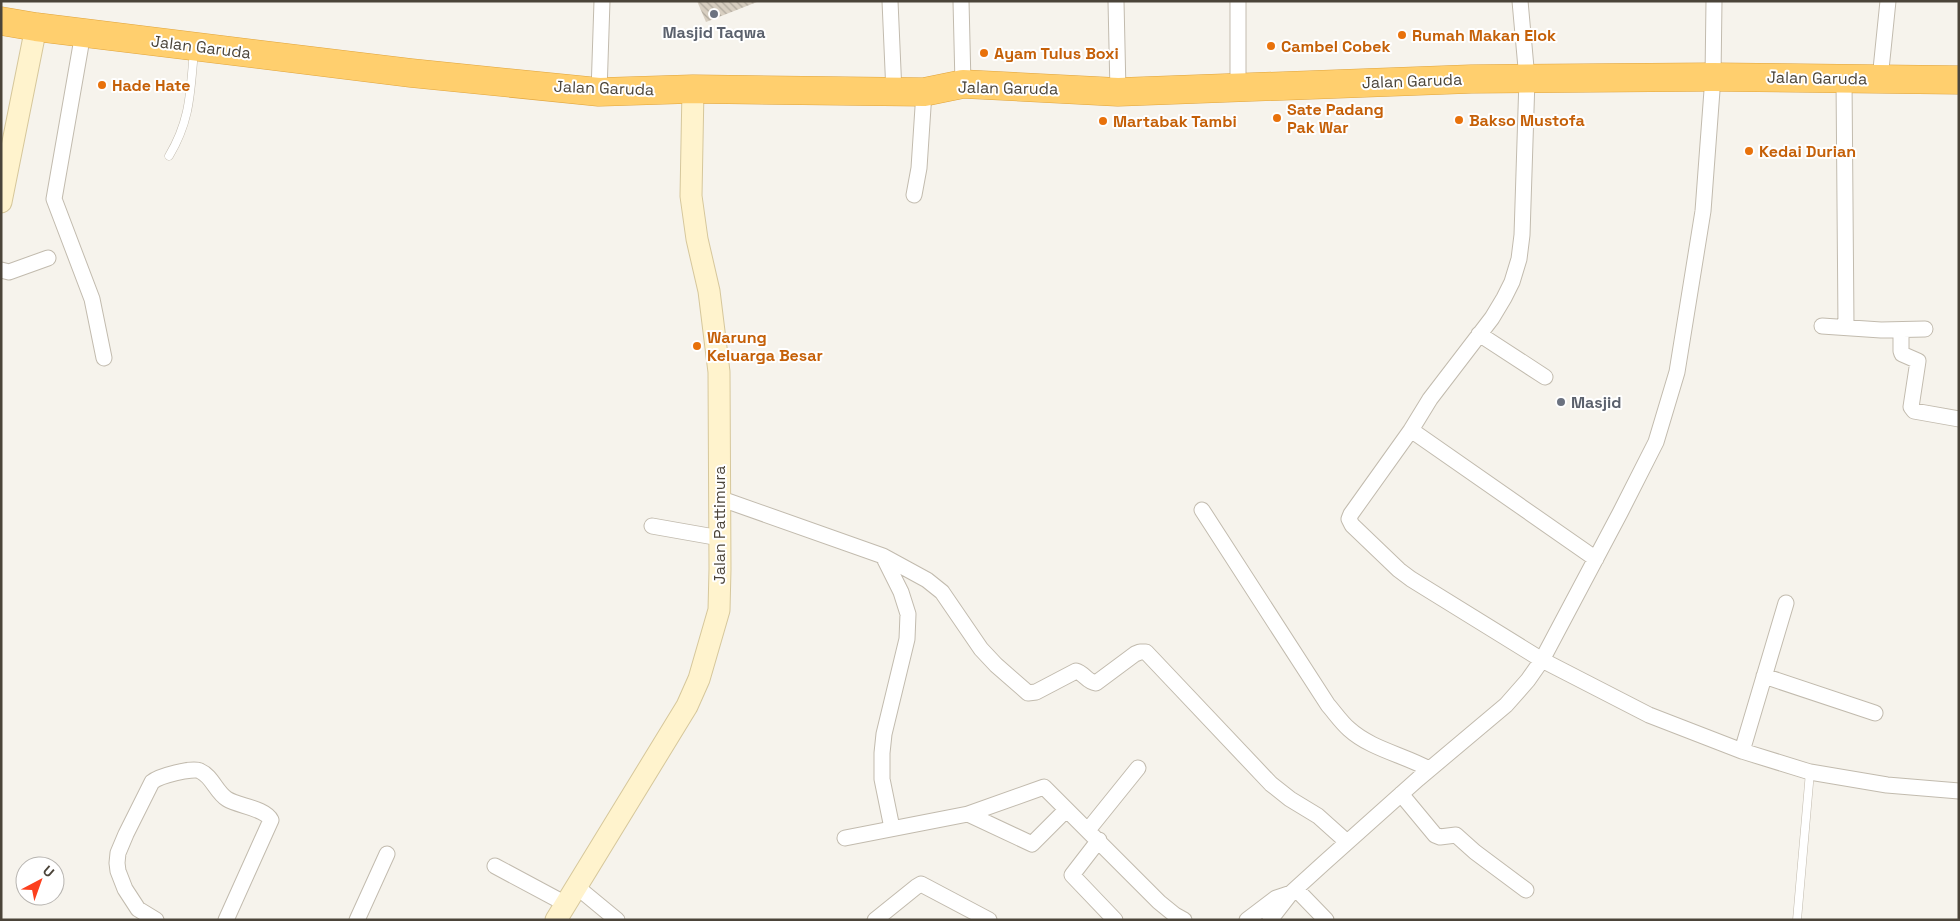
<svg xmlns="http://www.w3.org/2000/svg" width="1960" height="921" font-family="'Space Grotesk',sans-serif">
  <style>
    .building { fill: url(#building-back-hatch) }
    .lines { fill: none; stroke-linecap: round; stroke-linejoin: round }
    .lane-casing { stroke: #c2bbae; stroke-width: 9 }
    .street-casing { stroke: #c2bbae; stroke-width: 17 }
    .secondary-casing { stroke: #d6c79b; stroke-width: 23 }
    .highway-casing { stroke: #e0a43c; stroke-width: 29 }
    .lane { stroke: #fff; stroke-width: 8 }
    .street { stroke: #fff; stroke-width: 15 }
    .secondary { stroke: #fff3cd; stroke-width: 21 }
    .highway { stroke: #ffcf6e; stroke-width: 28 }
    .worship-dot { fill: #6b7280; stroke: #fff; stroke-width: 2 }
    .food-dot { fill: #e8710a; stroke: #fff; stroke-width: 2 }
    .labels { text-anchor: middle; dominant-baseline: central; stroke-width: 4; stroke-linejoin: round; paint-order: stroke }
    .worship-label { font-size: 16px; font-weight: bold; fill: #5b616d; stroke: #fff }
    .food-label { font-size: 16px; font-weight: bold; fill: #c56008; stroke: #fff; text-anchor: start }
    .street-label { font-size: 16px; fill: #4b4439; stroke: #fff }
  </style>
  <defs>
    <pattern id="building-back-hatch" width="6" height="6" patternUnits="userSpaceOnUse" patternTransform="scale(1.25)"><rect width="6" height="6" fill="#d8cfc1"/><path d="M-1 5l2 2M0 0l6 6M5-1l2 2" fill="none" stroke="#b1aa9e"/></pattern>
  </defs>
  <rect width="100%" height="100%" fill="#f6f3ec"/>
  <path class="building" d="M697 1H756L757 2 706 22Z"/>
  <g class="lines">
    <defs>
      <path id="lane" d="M169 156C191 119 190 92 194 51
        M1797 920 1810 772"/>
      <path id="street" d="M890 1 894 93
        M961 1 963 84
        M1116 1 1118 92
        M1520 1 1527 79 1522 235 1519 259 1512 282 1504 298 1492 318 1430 399 1411 430 1596 559
        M83 33 54 199 92 299 104 358
        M1844 79 1846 326
        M1880 79 1888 1
        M1238 88V1
        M599 92 602 1
        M914 195 919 168 924 92
        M1 270 9 272 48 258
        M1822 326 1881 330 1925 329
        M1901 330V351L1902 354 1918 361 1911 407 1914 411 1959 419
        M1479 334 1545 377
        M1411 430 1351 514 1349 519 1352 525 1399 570 1411 579 1542 660 1649 715 1742 751 1810 772 1887 785 1959 791
        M719 498 883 556 927 580 942 592 981 649 996 665 1028 693 1036 692 1076 671C1084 673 1087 682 1096 683L1135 654 1140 652H1146L1271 784 1290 799 1318 816 1347 842
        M1202 510 1328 705C1335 713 1341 722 1349 729 1371 749 1404 755 1429 769
        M652 526 720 538
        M883 556 901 592 908 614 907 639 884 734 882 753V779L892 828
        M1764 676 1875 713
        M1742 751 1786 603
        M1401 794 1435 835 1440 837 1456 835 1475 852 1526 890
        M968 814 1044 787 1159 902 1175 915 1184 920
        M1088 830 1138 768
        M845 838 968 814 1032 844 1066 810
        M1099 840 1072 875 1115 920
        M495 866 566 904
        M577 887 617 920
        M1296 889 1326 920
        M156 920 138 909 125 889 118 871 117 863 118 853 126 834 152 782C159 776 193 767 200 771 212 776 216 792 227 799 238 806 265 808 271 820L226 920
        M357 920 387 854
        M875 920 916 887 921 884 989 920
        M1247 920 1276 898 1288 894
        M1270 920 1291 893 1324 863 1418 779 1506 705 1528 680 1542 660 1620 513 1656 442 1677 372 1703 211 1713 77 1714 1"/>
      <path id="secondary" d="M1 202 36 27
        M556 920 687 706 699 679 719 610 720 569 719 372 709 291 697 239 691 196 693 89"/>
      <path id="highway" d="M1 21 36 27 411 73 599 92 693 89 924 92 963 84 1118 92 1471 79 1713 77 1959 80"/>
    </defs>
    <use href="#lane" class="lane-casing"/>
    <use href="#street" class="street-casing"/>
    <use href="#secondary" class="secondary-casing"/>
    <use href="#highway" class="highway-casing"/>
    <use href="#lane" class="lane"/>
    <use href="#street" class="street"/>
    <use href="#secondary" class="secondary"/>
    <use href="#highway" class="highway"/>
  </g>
  <g class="worship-dot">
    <circle cx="714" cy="14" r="5"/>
    <circle cx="1561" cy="402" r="5"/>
  </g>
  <g class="food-dot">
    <circle cx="1402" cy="35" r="5"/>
    <circle cx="1271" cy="46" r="5"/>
    <circle cx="984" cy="53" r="5"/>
    <circle cx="102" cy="85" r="5"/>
    <circle cx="1277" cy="118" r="5"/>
    <circle cx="1459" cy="120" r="5"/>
    <circle cx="1103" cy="121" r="5"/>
    <circle cx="1749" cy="151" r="5"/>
    <circle cx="697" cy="346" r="5"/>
  </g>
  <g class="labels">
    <g class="worship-label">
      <text x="714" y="32">Masjid Taqwa</text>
      <text x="1571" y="402" text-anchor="start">Masjid</text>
    </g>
    <g class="food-label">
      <text x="1412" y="35">Rumah Makan Elok</text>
      <text x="1281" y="46">Cambel Cobek</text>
      <text x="994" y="53">Ayam Tulus Boxi</text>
      <text x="112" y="85">Hade Hate</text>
      <text x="1287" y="109">Sate Padang<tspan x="1287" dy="18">Pak War</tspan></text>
      <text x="1469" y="120">Bakso Mustofa</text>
      <text x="1113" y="121">Martabak Tambi</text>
      <text x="1759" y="151">Kedai Durian</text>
      <text x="707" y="337">Warung<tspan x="707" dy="18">Keluarga Besar</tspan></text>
    </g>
    <g class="street-label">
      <text transform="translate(201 47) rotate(7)">Jalan Garuda</text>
      <text transform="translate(1817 78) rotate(1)">Jalan Garuda</text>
      <text transform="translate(1412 81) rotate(-2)">Jalan Garuda</text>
      <text transform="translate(604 88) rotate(2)">Jalan Garuda</text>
      <text transform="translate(1008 88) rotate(1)">Jalan Garuda</text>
      <text transform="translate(719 525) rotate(-90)">Jalan Pattimura</text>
    </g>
  </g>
  <rect width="1960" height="921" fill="none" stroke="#4b4439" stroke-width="5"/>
  <g transform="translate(40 881) rotate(41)"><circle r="24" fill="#ffffff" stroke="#b7b4b0"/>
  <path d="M0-4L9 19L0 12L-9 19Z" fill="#fc3f1d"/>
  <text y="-8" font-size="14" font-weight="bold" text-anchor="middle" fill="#4b4439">U</text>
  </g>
</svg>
